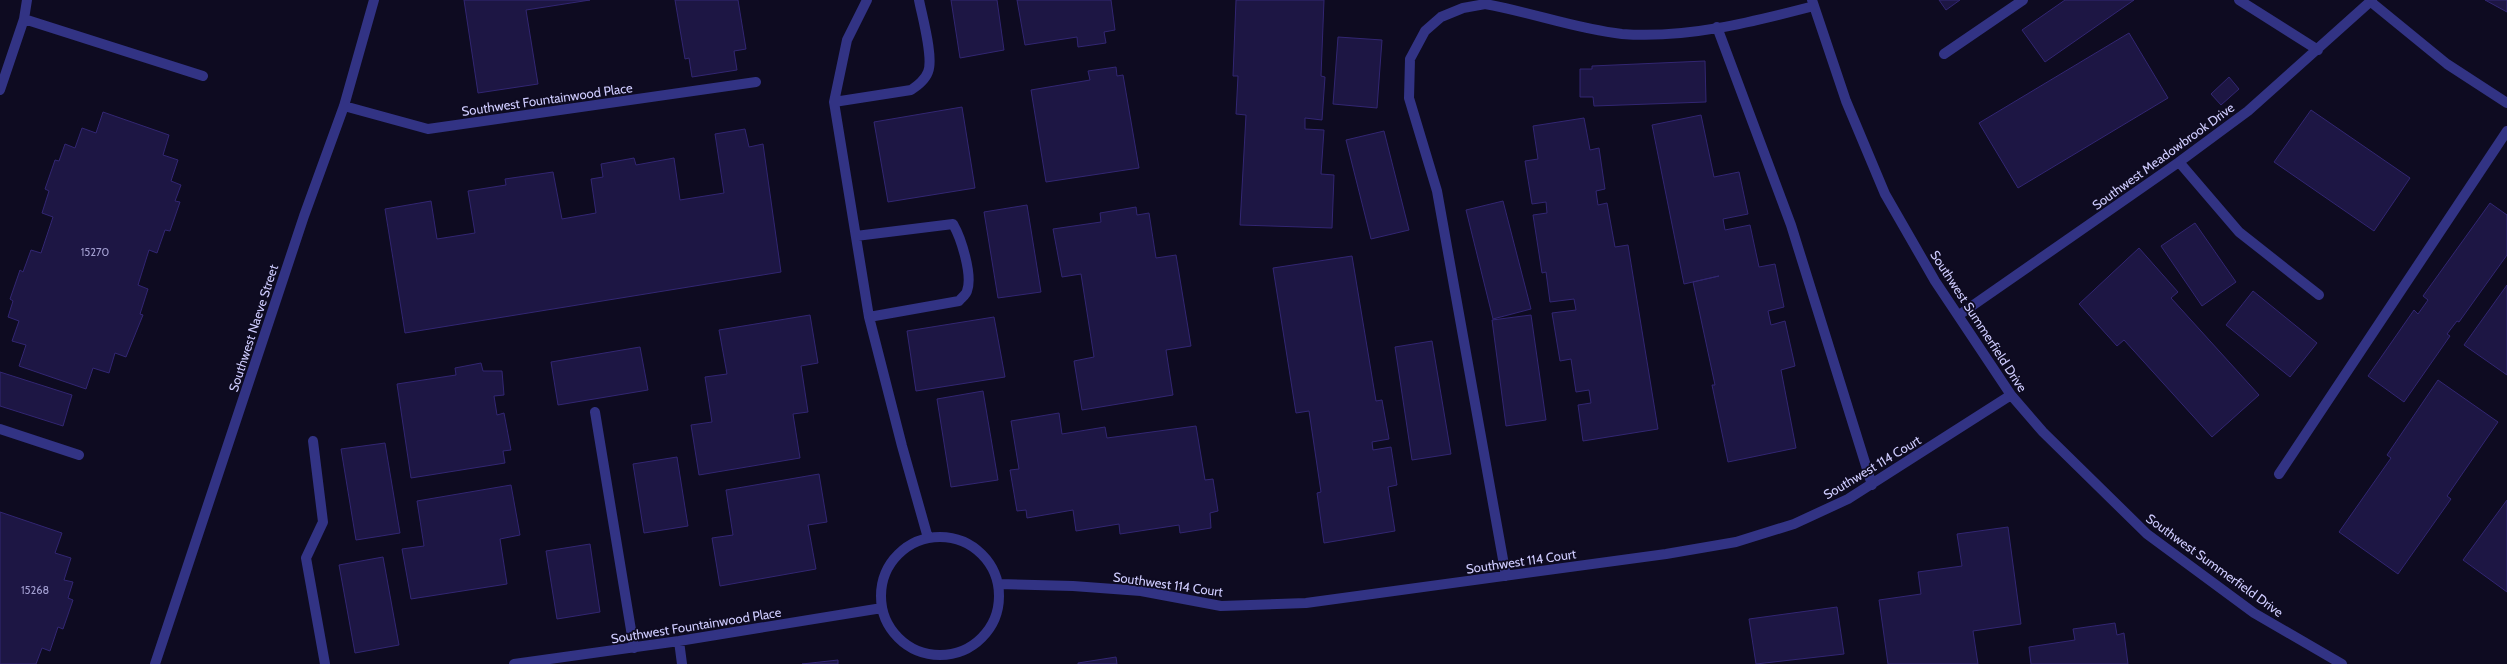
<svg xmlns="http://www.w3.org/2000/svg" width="2507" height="664" font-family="Cabin,sans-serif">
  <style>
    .building { fill: #1d1644; stroke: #322672 }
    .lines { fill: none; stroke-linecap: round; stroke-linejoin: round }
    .minor { stroke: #323384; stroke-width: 10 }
    .labels { text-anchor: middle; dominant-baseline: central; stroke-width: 3.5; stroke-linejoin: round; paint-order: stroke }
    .number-label { font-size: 11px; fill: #a29ed0 }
    .street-label { font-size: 13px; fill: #cfccff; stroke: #0e0b21 }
  </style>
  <rect width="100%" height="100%" fill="#0e0b21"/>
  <path class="building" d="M464 0H590L526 10 538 84 478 93Z
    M675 0H738L746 49 734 51 737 70 692 77 689 58 685 59Z
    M951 0H997L1004 50 960 58Z
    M1017 0H1111L1115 30 1104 32 1106 43 1078 47 1077 37 1025 45Z
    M1236 0H1324L1321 76 1325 77 1322 120 1305 118V129L1324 130 1321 174 1334 175 1332 228 1240 225 1246 115 1236 114 1238 76H1233Z
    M1939 0H1960L1946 10Z
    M2065 0H2134L2045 62 2022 30Z
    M2485 0H2507V12Z
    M2129 33 2168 98 2018 188 1979 123Z
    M1338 37 1382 40 1377 108 1333 104Z
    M1705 61 1706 102 1594 106 1593 97H1580V69H1592V66Z
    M1116 67 1117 76 1123 75 1139 168 1046 182 1031 90 1090 80 1088 71Z
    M2229 77 2239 89 2221 105 2211 94Z
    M962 107 975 188 888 202 874 122Z
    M2311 110 2410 178 2374 231 2274 162Z
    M103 112 169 135 163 155 178 160 171 181 181 185 175 201 180 202 170 231 165 230 157 253 149 250 138 285 148 289 140 314 143 315 126 357 115 353 109 373 93 368 86 389 19 366 26 345 12 341 19 321 8 317 13 301 10 299 20 270 23 272 31 250 41 253 53 217 42 213 49 191 45 189 55 160 59 161 65 144 75 148 82 128 96 133Z
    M1701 115 1714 177 1739 172 1748 214 1723 219 1725 230 1750 225 1759 267 1775 264 1784 307 1768 311 1771 325 1785 321 1795 366 1781 370 1796 448 1728 462 1712 385H1715L1693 282 1719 276 1684 284 1652 125Z
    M1584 118 1590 150 1599 148 1605 189 1596 191 1598 205 1607 203 1615 247 1628 245 1658 429 1583 441 1578 405 1591 403 1589 390 1576 392 1571 359 1560 361 1552 313 1576 310 1574 299 1550 302 1546 272 1542 273 1533 215 1547 213 1546 202 1532 204 1525 161 1538 159 1533 126Z
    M745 129 749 147 763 144 781 272 405 333 385 209 431 201 437 239 475 233 468 191 506 185 505 179 553 172 562 219 596 213 591 179 603 177 601 164 634 158 636 165 674 158 680 200 724 193 715 134Z
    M1384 131 1409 230 1371 239 1346 140Z
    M1503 201 1531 309 1493 319 1466 210Z
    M2490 203 2507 215V255L2459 322 2457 321 2447 334 2450 336 2404 402 2368 376 2414 310 2418 314 2428 300 2423 296Z
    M1027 205 1041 292 998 298 984 212Z
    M1136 207 1137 215 1149 213 1156 258 1176 255 1191 346 1166 350 1173 395 1082 410 1074 361 1094 357 1081 274 1062 277 1053 229 1101 222 1100 213Z
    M2195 223 2236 282 2202 306 2161 246Z
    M2139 248 2178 292 2171 298 2259 395 2212 437 2124 340 2117 346 2079 304Z
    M1352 256 1376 401 1382 400 1389 439 1372 442 1373 450 1391 447 1397 485 1388 487 1395 531 1324 543 1317 493 1321 492 1309 411 1296 413 1273 268Z
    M2507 285V375L2464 345Z
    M2253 291 2317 343 2290 377 2226 325Z
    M810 315 818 363 801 366 808 412 793 414 800 458 699 475 691 425 712 422 705 377 727 374 719 330Z
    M1531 315 1546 420 1506 426 1492 320Z
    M994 317 1005 377 916 391 907 331Z
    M1432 341 1451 454 1412 460 1395 347Z
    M640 347 648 390 558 405 551 362Z
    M481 363 483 371H502L504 395 494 396 497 415 504 413 511 450 503 451 505 463 411 478 397 384 456 375 455 368Z
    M0 372 72 395 63 426 0 406Z
    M2438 380 2498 422 2447 496 2451 499 2398 574 2339 532 2391 458 2387 455Z
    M983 391 998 480 951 487 937 399Z
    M1059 413 1062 434 1105 427 1107 438 1196 426 1205 480 1213 479 1218 511 1210 513 1211 528 1180 533 1179 525 1120 534 1119 524 1076 531 1073 510 1027 518 1026 510 1017 511 1010 470 1019 469 1011 421Z
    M385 443 400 533 356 540 341 449Z
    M677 457 688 526 644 533 633 464Z
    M819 474 827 522 808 525 816 569 720 586 712 538 733 535 726 490Z
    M511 485 520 535 500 539 507 584 411 599 402 549 424 546 417 501Z
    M2507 500V592L2463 560Z
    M0 512 62 533 55 553 71 558 64 580 73 582 68 598 73 600 63 629 58 627 50 651 42 648 36 664H0Z
    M2008 527 2021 624 1973 631 1978 664H1888L1879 600 1921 594 1918 572 1962 566 1957 534Z
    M590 544 600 612 557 619 546 551Z
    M383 557 399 645 355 653 339 565Z
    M1837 607 1844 654 1756 664 1749 619Z
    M2115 623 2117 635 2124 633 2128 664H2031L2029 647 2075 640 2073 629Z
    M1116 657 1117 664H1078V663Z
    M838 660V664H802Z"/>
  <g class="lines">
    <path class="minor" d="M867 0 847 40 834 102 869 317 902 446 928 538
      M1812 0 1846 101 1885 194 1935 281 2011 395 2043 432 2147 534 2254 613 2342 664
      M2239 0 2318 50
      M2371 2 2447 64 2507 103
      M24 19 203 76
      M1717 27 1791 225 1872 485
      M1944 54 2023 0
      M0 90 24 19 27 0
      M834 102 911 90C918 85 925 80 928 72 934 58 922 16 919 0
      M344 106 428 129 756 82
      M2179 162 2239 232 2319 295
      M856 236 953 224C961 238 973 275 967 291 966 295 961 298 959 301L869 317
      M1959 315 2179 162 2248 111 2372 0
      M595 412 634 648
      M0 429 79 455
      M313 441 323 522 306 558 325 664
      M2279 474 2507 131
      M881 596a59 59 0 1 1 118 0a59 59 0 1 1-118 0Z
      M1506 576 1437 191 1409 98 1410 59 1425 31 1441 17 1463 8 1485 4C1531 12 1576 29 1622 34 1686 39 1752 22 1814 6
      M998 584 1073 586 1141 591 1221 606 1306 603 1666 554 1736 542 1794 524 1848 499 2011 395
      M679 641 682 664
      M155 664 304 216 344 106 374 0
      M514 664 679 641 882 608"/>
  </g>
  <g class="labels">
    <g class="number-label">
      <text x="95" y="252">15270</text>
      <text x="35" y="590">15268</text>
    </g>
    <g class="street-label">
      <text transform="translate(547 99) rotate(-8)">Southwest Fountainwood Place</text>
      <text transform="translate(2163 156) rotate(-36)">Southwest Meadowbrook Drive</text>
      <text transform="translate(1979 321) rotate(57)">Southwest Summerfield Drive</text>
      <text transform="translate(253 328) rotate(-72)">Southwest Naeve Street</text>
      <text transform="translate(1872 467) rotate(-31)">Southwest 114 Court</text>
      <text transform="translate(1521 561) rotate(-8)">Southwest 114 Court</text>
      <text transform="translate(2215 565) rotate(36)">Southwest Summerfield Drive</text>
      <text transform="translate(1168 584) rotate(8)">Southwest 114 Court</text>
      <text transform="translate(696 625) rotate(-9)">Southwest Fountainwood Place</text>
    </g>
  </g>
</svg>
